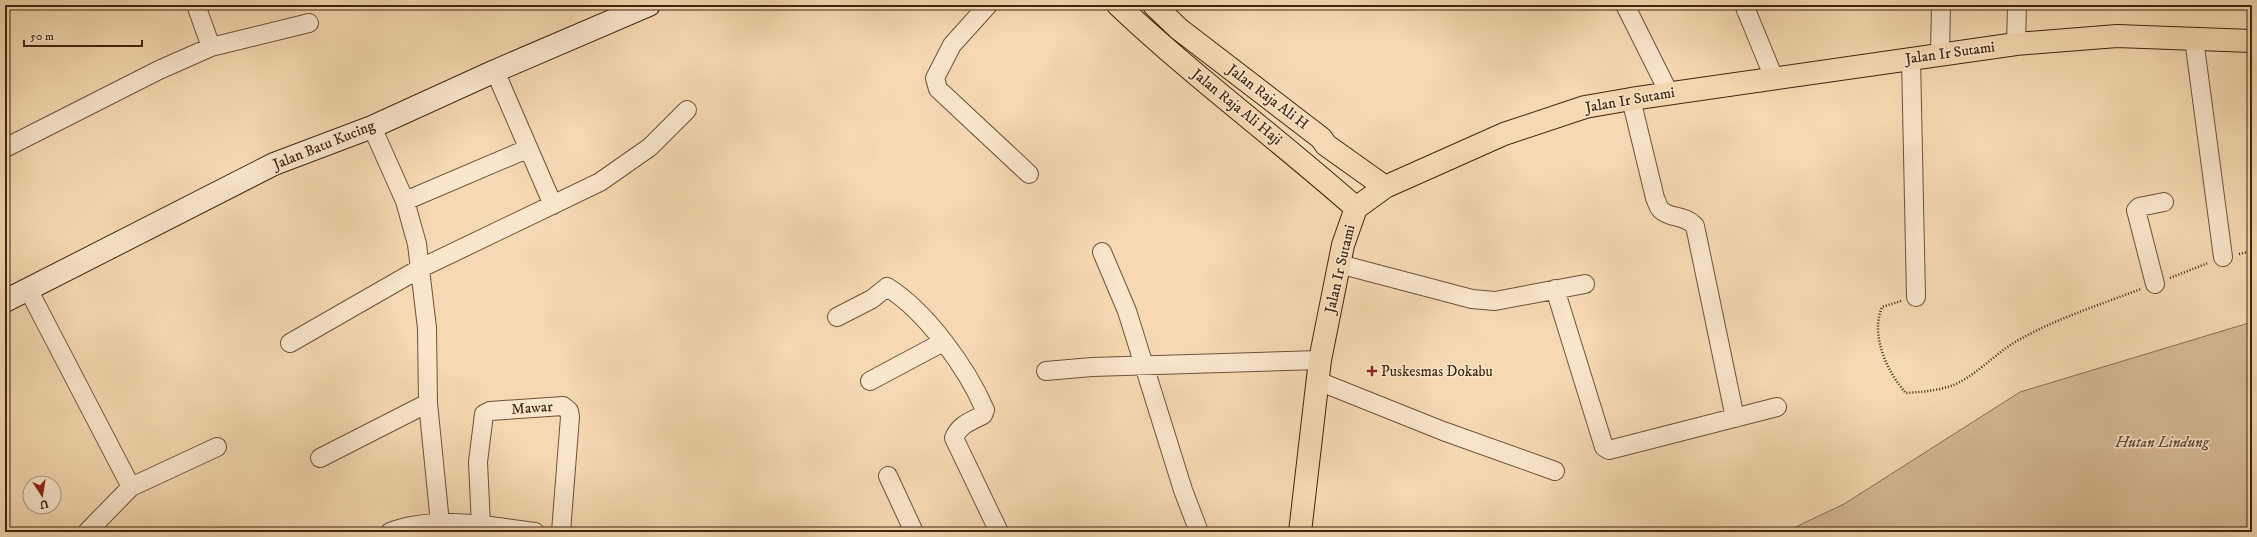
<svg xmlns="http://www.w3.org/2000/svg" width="2257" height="537" font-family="'IM FELL DW Pica',serif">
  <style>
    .green { fill: #d7ba96; stroke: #8c7052 }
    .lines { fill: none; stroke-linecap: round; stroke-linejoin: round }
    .street-casing { stroke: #6e5238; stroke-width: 20 }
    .secondary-casing { stroke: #41250f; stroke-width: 24 }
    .primary-casing { stroke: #41250f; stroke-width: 24 }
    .path { stroke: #41250f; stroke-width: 2.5; stroke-dasharray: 1 2; stroke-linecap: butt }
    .street { stroke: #f9e6cd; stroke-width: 18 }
    .secondary { stroke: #f9e6cd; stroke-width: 22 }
    .primary { stroke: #f6d9b2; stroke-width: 22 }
    .poi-dot { fill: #8f2418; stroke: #f9e6cd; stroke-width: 1.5 }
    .labels { text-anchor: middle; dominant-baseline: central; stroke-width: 3; stroke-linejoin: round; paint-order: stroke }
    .street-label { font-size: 15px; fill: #41250f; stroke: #f9e6cd }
    .poi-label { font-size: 15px; fill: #41250f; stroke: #f9e6cd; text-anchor: start }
    .park-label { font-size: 15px; font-style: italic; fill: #664a31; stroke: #f9e6cd }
  </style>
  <rect width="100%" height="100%" fill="#f6d9b2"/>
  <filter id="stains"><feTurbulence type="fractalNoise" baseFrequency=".005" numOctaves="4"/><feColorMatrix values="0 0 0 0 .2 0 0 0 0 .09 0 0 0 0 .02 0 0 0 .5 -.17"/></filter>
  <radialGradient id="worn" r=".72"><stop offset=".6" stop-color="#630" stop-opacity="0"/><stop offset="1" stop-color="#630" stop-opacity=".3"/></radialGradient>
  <path class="green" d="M2252 322V532H1785L1844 504 2020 392Z"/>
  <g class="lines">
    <defs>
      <path id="street" d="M196 5 211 47
        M988 5 952 45 935 78 938 89 1029 174
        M1625 5 1669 93
        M1744 5 1774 78
        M2194 39 2223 257
        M2016 44 2017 5
        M1940 54 1941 5
        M1911 58 1916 297
        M495 71 553 205
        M1631 99 1655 198C1657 202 1658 207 1661 210 1670 219 1684 214 1695 226L1735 418
        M372 127 405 201 417 244 427 328 428 403 440 523
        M5 148 159 70 211 47 309 23
        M405 201 527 149
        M1102 252 1127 311 1183 490 1199 532
        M1339 264 1472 299 1495 301 1585 284
        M2155 284 2136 210 2139 207 2164 202
        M28 289 131 487
        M1555 289 1604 447 1609 450 1777 407
        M837 317 872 299 887 287C926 311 967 368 985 410L983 415C971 421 959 425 954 438L999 532
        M290 343 419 269 600 182 650 147 687 110
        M1046 371 1092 367 1320 360
        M870 381 943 342
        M1318 381 1443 431 1555 471
        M320 458 428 403
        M888 476 914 532
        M481 525 478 462 484 414 490 411 563 406 569 411 570 417 561 532
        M87 532 131 487 217 447
        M390 532C432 515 491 526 535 532"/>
      <path id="secondary" d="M5 301 274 164 372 127 495 71 649 5"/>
      <path id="primary" d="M1118 5C1194 77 1278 139 1356 208
        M1154 5 1179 29 1321 138 1326 145 1385 187
        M1300 532 1320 360 1343 245 1356 208 1385 187 1504 134 1585 107 1631 99 2016 44 2117 36 2252 41"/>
    </defs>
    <use href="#street" class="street-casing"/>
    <use href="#secondary" class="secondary-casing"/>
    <use href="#primary" class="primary-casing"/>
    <path class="path" d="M2239 254 2252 251
      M2170 278 2208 263
      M1901 301 1882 307C1870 335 1887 372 1906 393 1921 392 1936 391 1951 386 1975 377 1994 354 2017 341 2055 319 2099 305 2141 289"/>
    <use href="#street" class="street"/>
    <use href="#secondary" class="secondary"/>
    <use href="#primary" class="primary"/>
  </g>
  <path class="poi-dot" d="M1370 365h4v4h4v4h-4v4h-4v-4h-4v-4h4z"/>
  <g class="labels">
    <g class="street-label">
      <text transform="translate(1950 53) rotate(-8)">Jalan Ir Sutami</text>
      <text transform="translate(1268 97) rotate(37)">Jalan Raja Ali H</text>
      <text transform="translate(1630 100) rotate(-10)">Jalan Ir Sutami</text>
      <text transform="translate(1237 107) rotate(39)">Jalan Raja Ali Haji</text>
      <text transform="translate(324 145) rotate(-22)">Jalan Batu Kucing</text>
      <text transform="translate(1340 269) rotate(-77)">Jalan Ir Sutami</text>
      <text transform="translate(532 408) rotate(-4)">Mawar</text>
    </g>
    <g class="poi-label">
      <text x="1381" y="371">Puskesmas Dokabu</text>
    </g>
    <g class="park-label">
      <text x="2162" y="442">Hutan Lindung</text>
    </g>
  </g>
  <rect width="2257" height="537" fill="none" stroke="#f6d9b2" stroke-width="20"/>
  <rect x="6" y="6" width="2245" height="525" fill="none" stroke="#41250f" stroke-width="2"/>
  <rect x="10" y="10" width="2237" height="517" fill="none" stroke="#41250f"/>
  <g transform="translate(42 495) rotate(168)"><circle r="19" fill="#f9e6cd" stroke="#af9981"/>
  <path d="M0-3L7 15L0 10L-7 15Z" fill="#8f2418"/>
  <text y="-6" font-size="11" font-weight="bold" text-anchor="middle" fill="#41250f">U</text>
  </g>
  <path d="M24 40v6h118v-6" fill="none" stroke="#41250f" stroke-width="2"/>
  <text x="30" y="40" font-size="12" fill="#41250f" stroke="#f9e6cd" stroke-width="3" paint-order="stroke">50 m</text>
  <rect width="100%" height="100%" filter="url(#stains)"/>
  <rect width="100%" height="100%" fill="url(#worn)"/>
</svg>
